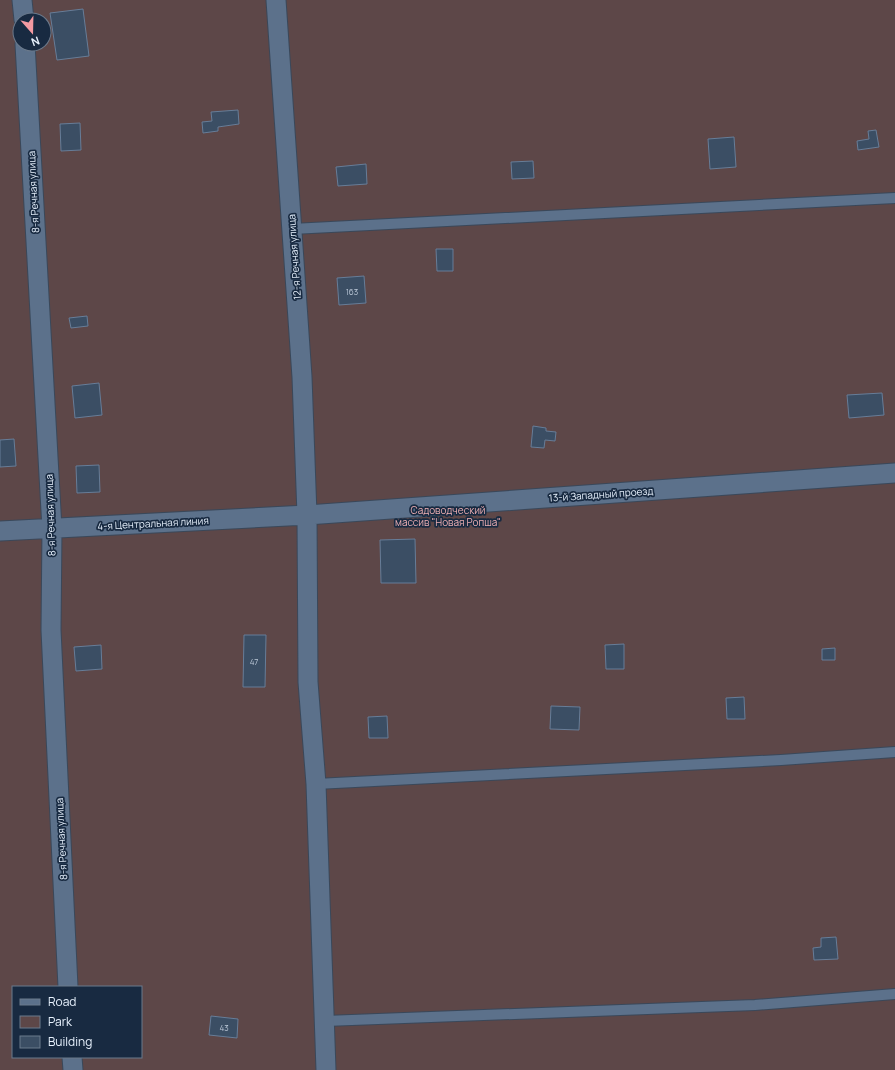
<svg xmlns="http://www.w3.org/2000/svg" width="895" height="1070" font-family="Manrope,sans-serif">
  <style>
    .green { fill: #5d4748; fill-rule: evenodd }
    .building { fill: #3b4e64; stroke: #677d98 }
    .lines { fill: none; stroke-linecap: round; stroke-linejoin: round }
    .service-casing { stroke: #3a485a; stroke-width: 12 }
    .minor-casing { stroke: #3a485a; stroke-width: 21 }
    .service { stroke: #5c718b; stroke-width: 10 }
    .minor { stroke: #5c718b; stroke-width: 19 }
    .labels { text-anchor: middle; dominant-baseline: central; stroke-width: 3.5; stroke-linejoin: round; paint-order: stroke }
    .number-label { font-size: 8px; fill: #bcc8d7 }
    .street-label { font-size: 10px; fill: #e7f1fd; stroke: #182a41 }
    .park-label { font-size: 10px; fill: #eeafb3; stroke: #182a41 }
  </style>
  <rect width="100%" height="100%" fill="#182a41"/>
  <path class="green" d="M0 0H895V1070H0ZM20 20H44V44H20ZM13 987H141V1057H13Z"/>
  <path class="building" d="M83 9 89 56 57 60 50 13Z
    M238 110 239 124 218 127V131L203 133 202 122 212 121 211 112Z
    M80 123 81 150 61 151 60 124Z
    M876 130 879 147 858 150 857 141 869 139 868 131Z
    M734 137 736 167 710 169 708 139Z
    M533 161 534 178 512 179 511 162Z
    M366 164 367 184 338 186 336 167Z
    M436 249H453V271H437Z
    M364 276 366 303 339 305 337 278Z
    M87 316 88 326 71 328 69 318Z
    M99 383 102 415 75 418 72 386Z
    M882 393 884 415 849 418 847 395Z
    M533 426 546 428V431L556 432 555 441 545 440 544 448 531 447Z
    M14 439 16 466 0 467V440Z
    M99 465 100 492 77 493 76 466Z
    M415 539 416 583H381L380 540Z
    M244 635H266L265 687H243Z
    M624 644V669H606L605 645Z
    M101 645 102 669 76 671 74 647Z
    M835 648V660H822V649Z
    M744 697 745 719H727L726 698Z
    M551 706 580 707 579 730 550 729Z
    M387 716 388 738H369L368 717Z
    M836 937 838 959 814 960 813 948 821 947V938Z
    M211 1016 238 1019 237 1038 209 1035Z"/>
  <g class="lines">
    <defs>
      <path id="service" d="M292 229 895 198
        M316 784 781 760 895 752
        M325 1021 755 1005 895 994"/>
      <path id="minor" d="M22 0 24 20
        M276 0 302 377 307 515 308 682 316 784 326 1070
        M25 44 52 529 51 630 68 987
        M0 531 307 515 895 473
        M72 1057 73 1070"/>
    </defs>
    <use href="#service" class="service-casing"/>
    <use href="#minor" class="minor-casing"/>
    <use href="#service" class="service"/>
    <use href="#minor" class="minor"/>
  </g>
  <g class="labels">
    <g class="number-label">
      <text x="352" y="291">163</text>
      <text x="254" y="661">47</text>
      <text x="224" y="1027">43</text>
    </g>
    <g class="street-label">
      <text transform="translate(33 192) rotate(-93)">8-я Речная улица</text>
      <text transform="translate(294 257) rotate(-94)">12-я Речная улица</text>
      <text transform="translate(601 494) rotate(-4)">13-й Западный проезд</text>
      <text transform="translate(50 515) rotate(-92)">8-я Речная улица</text>
      <text transform="translate(153 523) rotate(-3)">4-я Центральная линия</text>
      <text transform="translate(61 839) rotate(-93)">8-я Речная улица</text>
    </g>
    <g class="park-label">
      <text x="448" y="510">Садоводческий<tspan x="448" dy="12">массив "Новая Ропша"</tspan></text>
    </g>
  </g>
  <rect x="12" y="986" width="130" height="72" fill="#182a41" stroke="#6b7a8c"/>
  <rect x="20" y="999" width="20" height="6" fill="#5c718b" stroke="#6b7a8c"/>
  <text x="48" y="1006" font-size="12" fill="#e7f1fd">Road</text>
  <rect x="20" y="1016" width="20" height="12" fill="#5d4748" stroke="#6b7a8c"/>
  <text x="48" y="1026" font-size="12" fill="#e7f1fd">Park</text>
  <rect x="20" y="1036" width="20" height="12" fill="#3b4e64" stroke="#6b7a8c"/>
  <text x="48" y="1046" font-size="12" fill="#e7f1fd">Building</text>
  <g transform="translate(32 32) rotate(160)"><circle r="19" fill="#182a41" stroke="#6b7a8c"/>
  <path d="M0-3L7 15L0 10L-7 15Z" fill="#f49aa2"/>
  <text y="-6" font-size="11" font-weight="bold" text-anchor="middle" fill="#e7f1fd">N</text>
  </g>
</svg>
